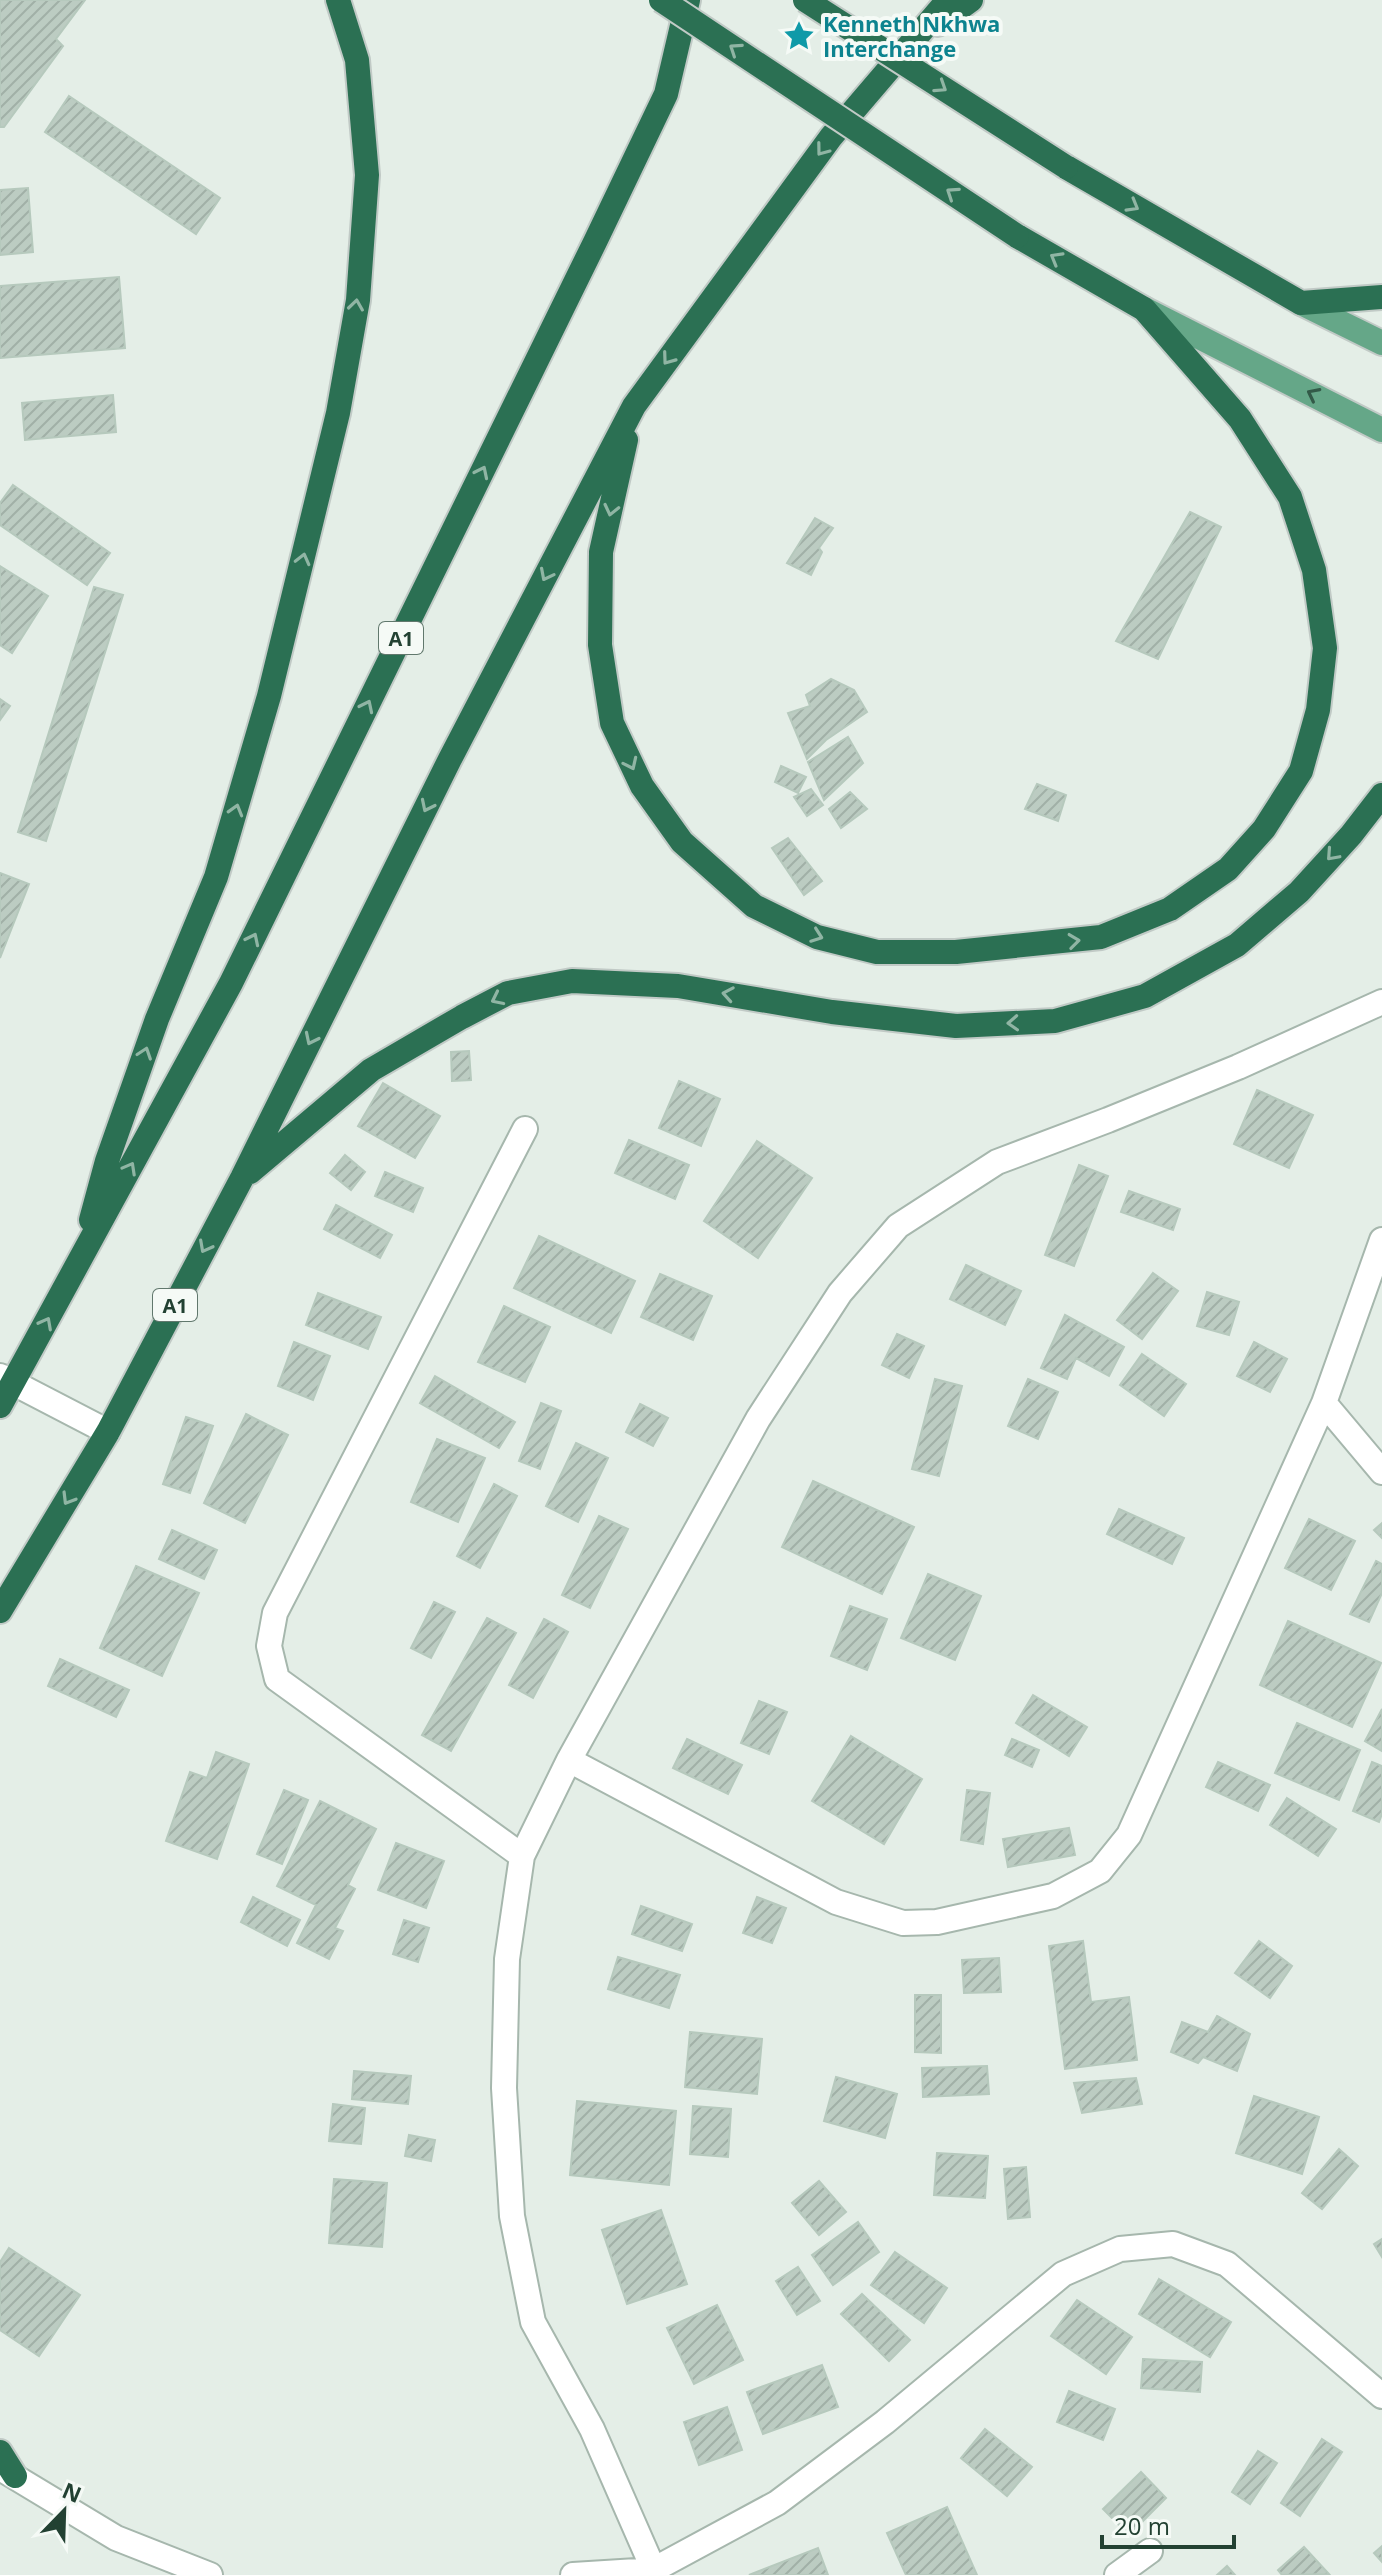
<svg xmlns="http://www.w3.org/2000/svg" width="1382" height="2575" font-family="'Open Sans',sans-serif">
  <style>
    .building { fill: url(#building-hatch); stroke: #b6c9bd; stroke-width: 2 }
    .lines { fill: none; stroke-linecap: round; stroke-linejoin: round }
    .minor-casing { stroke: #a6b7ad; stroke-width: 28 }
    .major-casing { stroke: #c1cac6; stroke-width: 28 }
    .highway-casing { stroke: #c1cac6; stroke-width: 28 }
    .minor { stroke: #fff; stroke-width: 24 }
    .major { stroke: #65a788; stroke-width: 24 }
    .highway { stroke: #2b7053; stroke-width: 24 }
    .highway-bridge-casing { stroke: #c1cac6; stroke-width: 28; stroke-linecap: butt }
    .highway-bridge { stroke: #2b7053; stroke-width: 24 }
    .oneway { stroke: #90b5a4 }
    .oneway2 { stroke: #335a48 }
    .labels { text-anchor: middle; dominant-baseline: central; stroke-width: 8; stroke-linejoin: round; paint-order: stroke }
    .shield { fill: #f5faf6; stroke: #61786d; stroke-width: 2 }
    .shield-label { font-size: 20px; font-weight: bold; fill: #224132 }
    .culture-label { font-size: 22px; font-weight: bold; fill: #0d838f; stroke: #f5faf6; text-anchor: start }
  </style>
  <defs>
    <pattern id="building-hatch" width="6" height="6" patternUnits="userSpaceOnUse" patternTransform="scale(2)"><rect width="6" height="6" fill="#bcccc2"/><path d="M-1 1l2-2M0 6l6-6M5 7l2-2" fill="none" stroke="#a1b0a7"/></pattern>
  </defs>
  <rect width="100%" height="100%" fill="#e4eee7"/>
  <path class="building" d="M0 0H85L56 39 63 46 4 127H0Z
    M69 96 220 198 196 234 45 132Z
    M28 188 33 252 0 255V190Z
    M119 277 125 348 0 358V286Z
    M113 395 116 432 25 440 22 403Z
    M13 485 110 553 87 585 0 525V503Z
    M1190 512 1221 527 1158 659 1116 641Z
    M815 518 833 528 819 548 822 552 811 575 787 563Z
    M0 566 48 596 12 653 0 645Z
    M94 587 123 595 46 841 18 832Z
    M831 679 854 690 867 712 826 740 807 759 788 713 810 706 806 695Z
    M0 699 10 706 0 720Z
    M848 737 863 763 824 800 808 762Z
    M781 766 806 777 798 793 775 782Z
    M1037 784 1066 795 1058 821 1025 809Z
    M811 789 823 805 807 816 794 797Z
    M850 792 867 809 841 828 829 809Z
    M788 838 822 881 804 895 772 848Z
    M0 873 29 884 0 958Z
    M469 1051 471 1080 452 1081 451 1052Z
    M679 1081 720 1099 701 1146 659 1128Z
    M383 1083 440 1116 415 1158 358 1126Z
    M1257 1090 1313 1115 1289 1168 1234 1144Z
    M629 1140 689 1165 675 1199 615 1173Z
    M757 1141 812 1178 758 1258 704 1221Z
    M345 1155 365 1172 351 1190 330 1173Z
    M1079 1165 1108 1176 1074 1266 1045 1255Z
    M385 1172 423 1188 413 1212 375 1196Z
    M1129 1191 1180 1209 1173 1230 1121 1212Z
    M336 1205 392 1235 380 1258 324 1229Z
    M539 1236 635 1281 611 1333 514 1288Z
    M966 1265 1021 1291 1005 1325 950 1299Z
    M1153 1273 1178 1291 1142 1339 1117 1320Z
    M660 1274 712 1296 693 1340 641 1317Z
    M1207 1292 1239 1302 1229 1335 1197 1326Z
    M318 1293 381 1317 368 1349 306 1325Z
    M504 1306 550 1327 525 1382 478 1362Z
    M1065 1315 1124 1347 1109 1376 1076 1358 1067 1379 1041 1368Z
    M897 1334 924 1346 909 1378 882 1365Z
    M294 1342 330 1356 313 1400 278 1386Z
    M1254 1342 1287 1359 1270 1392 1237 1376Z
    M1142 1354 1186 1384 1164 1416 1120 1385Z
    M435 1376 515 1422 499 1448 420 1403Z
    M935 1379 962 1386 939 1476 912 1469Z
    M1028 1379 1058 1392 1038 1439 1008 1426Z
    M541 1403 561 1411 540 1469 519 1461Z
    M640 1404 668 1418 653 1446 626 1432Z
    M246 1414 288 1435 245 1523 204 1503Z
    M186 1417 213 1426 190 1493 163 1484Z
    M437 1439 485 1458 458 1522 411 1502Z
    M576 1443 608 1458 578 1522 546 1506Z
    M813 1481 914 1527 882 1594 782 1547Z
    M494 1484 517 1496 480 1568 457 1556Z
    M1119 1509 1184 1538 1172 1564 1107 1534Z
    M599 1516 628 1529 590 1608 562 1595Z
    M1309 1519 1355 1541 1331 1590 1285 1568Z
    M1382 1523V1538L1374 1530Z
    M172 1530 217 1550 204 1579 159 1559Z
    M1376 1561 1382 1564V1593L1369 1622 1350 1614Z
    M136 1566 199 1593 162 1676 100 1648Z
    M928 1574 981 1596 955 1660 901 1638Z
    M434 1602 455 1612 431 1658 411 1648Z
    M850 1606 887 1619 867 1670 831 1656Z
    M487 1618 516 1633 451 1751 422 1735Z
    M544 1619 568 1632 533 1698 509 1685Z
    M1288 1621 1381 1663 1352 1727 1260 1685Z
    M60 1659 129 1690 116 1717 48 1686Z
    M1033 1695 1087 1727 1069 1756 1016 1723Z
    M759 1701 787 1712 769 1754 741 1743Z
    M1382 1709V1751L1365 1741Z
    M1297 1723 1360 1750 1339 1800 1275 1773Z
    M851 1736 922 1779 884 1844 812 1801Z
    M687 1739 742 1765 728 1794 673 1768Z
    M1012 1739 1039 1750 1032 1767 1005 1755Z
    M216 1752 249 1764 217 1859 166 1841 190 1772 207 1778Z
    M1218 1762 1270 1785 1258 1811 1206 1787Z
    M1372 1762 1382 1766V1814L1379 1822 1353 1811Z
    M284 1790 308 1800 282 1864 257 1854Z
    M967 1790 990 1793 983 1844 961 1840Z
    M1287 1798 1336 1829 1318 1856 1270 1825Z
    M320 1801 376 1829 348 1885 355 1889 335 1928 343 1931 329 1959 297 1943 316 1905 277 1886Z
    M1069 1828 1075 1855 1008 1867 1003 1839Z
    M396 1843 444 1861 426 1908 378 1890Z
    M253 1897 300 1920 287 1946 241 1922Z
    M757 1897 786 1908 772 1943 743 1933Z
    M641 1906 692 1924 682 1951 632 1934Z
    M404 1920 429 1928 418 1962 393 1954Z
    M1083 1941 1091 2002 1129 1997 1137 2060 1065 2069 1049 1946Z
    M1259 1941 1292 1966 1270 1998 1235 1973Z
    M618 1957 680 1975 669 2008 608 1989Z
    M999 1958 1001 1992 964 1993 962 1960Z
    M915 1995H941V2053L915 2052Z
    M1217 2016 1250 2034 1237 2071 1203 2057 1198 2063 1171 2052 1182 2022 1208 2032Z
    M690 2032 762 2039 757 2094 685 2087Z
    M987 2066 989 2094 923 2097 922 2068Z
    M354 2071 411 2076 408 2104 352 2099Z
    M836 2077 897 2094 885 2138 824 2121Z
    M1136 2078 1142 2104 1082 2113 1074 2083Z
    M1254 2096 1319 2117 1302 2174 1236 2153Z
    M577 2101 676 2111 669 2185 570 2175Z
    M333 2104 365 2108 361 2144 329 2141Z
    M693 2106 731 2109 728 2157 690 2154Z
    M409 2135 435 2140 431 2161 405 2156Z
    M1339 2149 1358 2166 1322 2209 1302 2193Z
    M937 2153 988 2156 985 2198 934 2195Z
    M1026 2167 1030 2217 1008 2219 1004 2169Z
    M334 2179 387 2183 382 2247 329 2243Z
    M819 2181 846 2212 819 2235 792 2203Z
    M661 2210 687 2284 627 2304 602 2230Z
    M858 2222 879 2252 833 2285 812 2255Z
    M1382 2239V2257L1374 2244Z
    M9 2248 80 2295 39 2356 0 2330V2262Z
    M895 2252 947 2288 924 2323 871 2285Z
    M798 2267 820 2301 797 2315 776 2281Z
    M1159 2279 1231 2322 1210 2357 1139 2314Z
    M862 2294 910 2340 889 2361 841 2314Z
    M1077 2300 1132 2337 1106 2374 1051 2336Z
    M717 2305 743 2360 694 2384 667 2328Z
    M1143 2359 1202 2362 1200 2392 1141 2388Z
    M822 2365 838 2407 763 2434 747 2392Z
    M1069 2391 1115 2409 1103 2440 1057 2422Z
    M727 2407 742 2450 699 2465 684 2422Z
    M985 2429 1032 2467 1007 2496 961 2458Z
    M1322 2439 1342 2452 1300 2516 1281 2503Z
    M1258 2451 1277 2463 1250 2504 1232 2492Z
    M1141 2472 1166 2498 1129 2535 1103 2509Z
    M947 2507 977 2575H906L887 2533Z
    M1382 2546V2562L1374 2553Z
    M1304 2547 1329 2574 1282 2575 1278 2570Z
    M818 2548 828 2575H749Z
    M1227 2566 1235 2575H1217Z"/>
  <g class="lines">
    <defs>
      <path id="minor" d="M0 1376 108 1432
        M1324 1403 1382 1472
        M569 1760 836 1902 903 1923 937 1922 1053 1896 1100 1871 1129 1835 1324 1403 1382 1240
        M522 1856 277 1679 269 1646 275 1613 525 1129
        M0 2468 116 2538 210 2575
        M573 2575 653 2570 777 2503 885 2422 1063 2274 1120 2249 1173 2244 1227 2264 1382 2396
        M656 2575 592 2429 533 2322 512 2216 504 2088 507 1959 522 1856 569 1760 758 1419 840 1293 898 1226 997 1162 1108 1120 1238 1067 1382 1002
        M1117 2575 1150 2551"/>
      <path id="major" d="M1301 303 1382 343
        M1144 309 1382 430"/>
      <path id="highway" d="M938 24 971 0
        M1066 167 1301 303 1382 297
        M626 440 601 552 600 645 612 723 642 786 682 842 754 906 817 937 877 952H956L1101 937 1170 909 1228 869 1264 829 1301 771 1318 710 1325 648 1314 570 1290 497 1240 419 1144 309 1017 236
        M250 1172 371 1070 462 1017 508 993 572 981 678 986 832 1012 956 1026 1055 1021 1145 996 1237 945 1299 892 1351 835 1382 795
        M91 1220 107 1161 157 1019 216 877 269 696 338 413 358 300 367 175 357 60 338 0
        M0 1406 231 983 595 242 666 94 688 0
        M0 1611 108 1432 242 1178 450 759 634 406 831 137 948 0
        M0 2452 15 2476"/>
    </defs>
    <use href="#minor" class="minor-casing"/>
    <use href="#major" class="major-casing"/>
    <use href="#highway" class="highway-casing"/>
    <use href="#minor" class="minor"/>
    <use href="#major" class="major"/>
    <use href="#highway" class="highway"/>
    <defs>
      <path id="highway-bridge" d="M661 0 1017 236
        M805 0 1066 167"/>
    </defs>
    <use href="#highway-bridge" class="highway-bridge-casing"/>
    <use href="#highway-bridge" class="highway-bridge"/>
  </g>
  <defs><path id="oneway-chevron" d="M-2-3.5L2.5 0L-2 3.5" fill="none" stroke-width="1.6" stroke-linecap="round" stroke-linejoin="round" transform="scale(2)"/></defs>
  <g class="oneway">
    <use href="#oneway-chevron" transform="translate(735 49) rotate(-146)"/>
    <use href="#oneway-chevron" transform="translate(941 87) rotate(33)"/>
    <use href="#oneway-chevron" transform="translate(822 150) rotate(127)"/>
    <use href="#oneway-chevron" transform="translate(952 193) rotate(-146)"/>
    <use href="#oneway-chevron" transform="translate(1133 206) rotate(30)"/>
    <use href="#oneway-chevron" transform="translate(1056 258) rotate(-150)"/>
    <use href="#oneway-chevron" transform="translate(356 305) rotate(-82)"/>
    <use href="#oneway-chevron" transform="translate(668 359) rotate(126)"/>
    <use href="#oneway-chevron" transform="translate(482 472) rotate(-64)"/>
    <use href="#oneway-chevron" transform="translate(611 510) rotate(103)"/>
    <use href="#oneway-chevron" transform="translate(303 559) rotate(-76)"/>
    <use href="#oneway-chevron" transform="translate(546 575) rotate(117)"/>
    <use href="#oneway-chevron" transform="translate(367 706) rotate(-64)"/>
    <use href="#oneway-chevron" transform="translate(631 764) rotate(65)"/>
    <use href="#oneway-chevron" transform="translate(427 806) rotate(116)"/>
    <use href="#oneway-chevron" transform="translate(236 810) rotate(-74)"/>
    <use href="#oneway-chevron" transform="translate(1332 855) rotate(132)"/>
    <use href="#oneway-chevron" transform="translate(817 936) rotate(20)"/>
    <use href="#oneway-chevron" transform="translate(253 939) rotate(-64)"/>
    <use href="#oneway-chevron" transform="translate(1074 941) rotate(-7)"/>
    <use href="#oneway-chevron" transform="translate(728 994) rotate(-170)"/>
    <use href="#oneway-chevron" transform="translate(497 999) rotate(154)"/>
    <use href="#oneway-chevron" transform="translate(1013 1023) rotate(177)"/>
    <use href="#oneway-chevron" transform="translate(311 1039) rotate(116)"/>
    <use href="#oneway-chevron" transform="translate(145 1053) rotate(-71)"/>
    <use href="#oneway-chevron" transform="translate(130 1168) rotate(-61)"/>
    <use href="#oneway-chevron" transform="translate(205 1247) rotate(118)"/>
    <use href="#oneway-chevron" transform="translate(46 1323) rotate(-62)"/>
    <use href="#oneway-chevron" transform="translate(68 1499) rotate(121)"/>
  </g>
  <use class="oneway2" href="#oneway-chevron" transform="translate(1313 394) rotate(-153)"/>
  <defs>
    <symbol id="sight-bare" viewBox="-9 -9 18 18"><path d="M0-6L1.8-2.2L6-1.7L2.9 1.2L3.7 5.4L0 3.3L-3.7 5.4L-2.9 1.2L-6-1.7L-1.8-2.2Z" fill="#0f9aa8" stroke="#f5faf6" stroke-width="2.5" paint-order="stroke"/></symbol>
  </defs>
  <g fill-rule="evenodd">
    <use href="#sight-bare" x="777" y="14" width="44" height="44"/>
  </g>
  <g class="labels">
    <g class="shield">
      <rect x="379" y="622" width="44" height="32" rx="6"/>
      <rect x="153" y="1289" width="44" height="32" rx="6"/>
    </g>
    <g class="shield-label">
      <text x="401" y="638">A1</text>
      <text x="175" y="1305">A1</text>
    </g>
    <g class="culture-label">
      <text x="823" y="23">Kenneth Nkhwa<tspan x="823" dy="25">Interchange</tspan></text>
    </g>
  </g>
  <g transform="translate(64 2511) rotate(23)" stroke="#f5faf6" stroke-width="6" paint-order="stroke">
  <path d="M0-6L14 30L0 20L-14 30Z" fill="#224132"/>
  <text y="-12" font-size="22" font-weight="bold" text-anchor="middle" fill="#224132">N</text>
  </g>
  <path d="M1102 2535v12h132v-12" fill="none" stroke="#224132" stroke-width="4"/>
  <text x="1114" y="2535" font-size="24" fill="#224132" stroke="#f5faf6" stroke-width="6" paint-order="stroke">20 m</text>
</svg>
